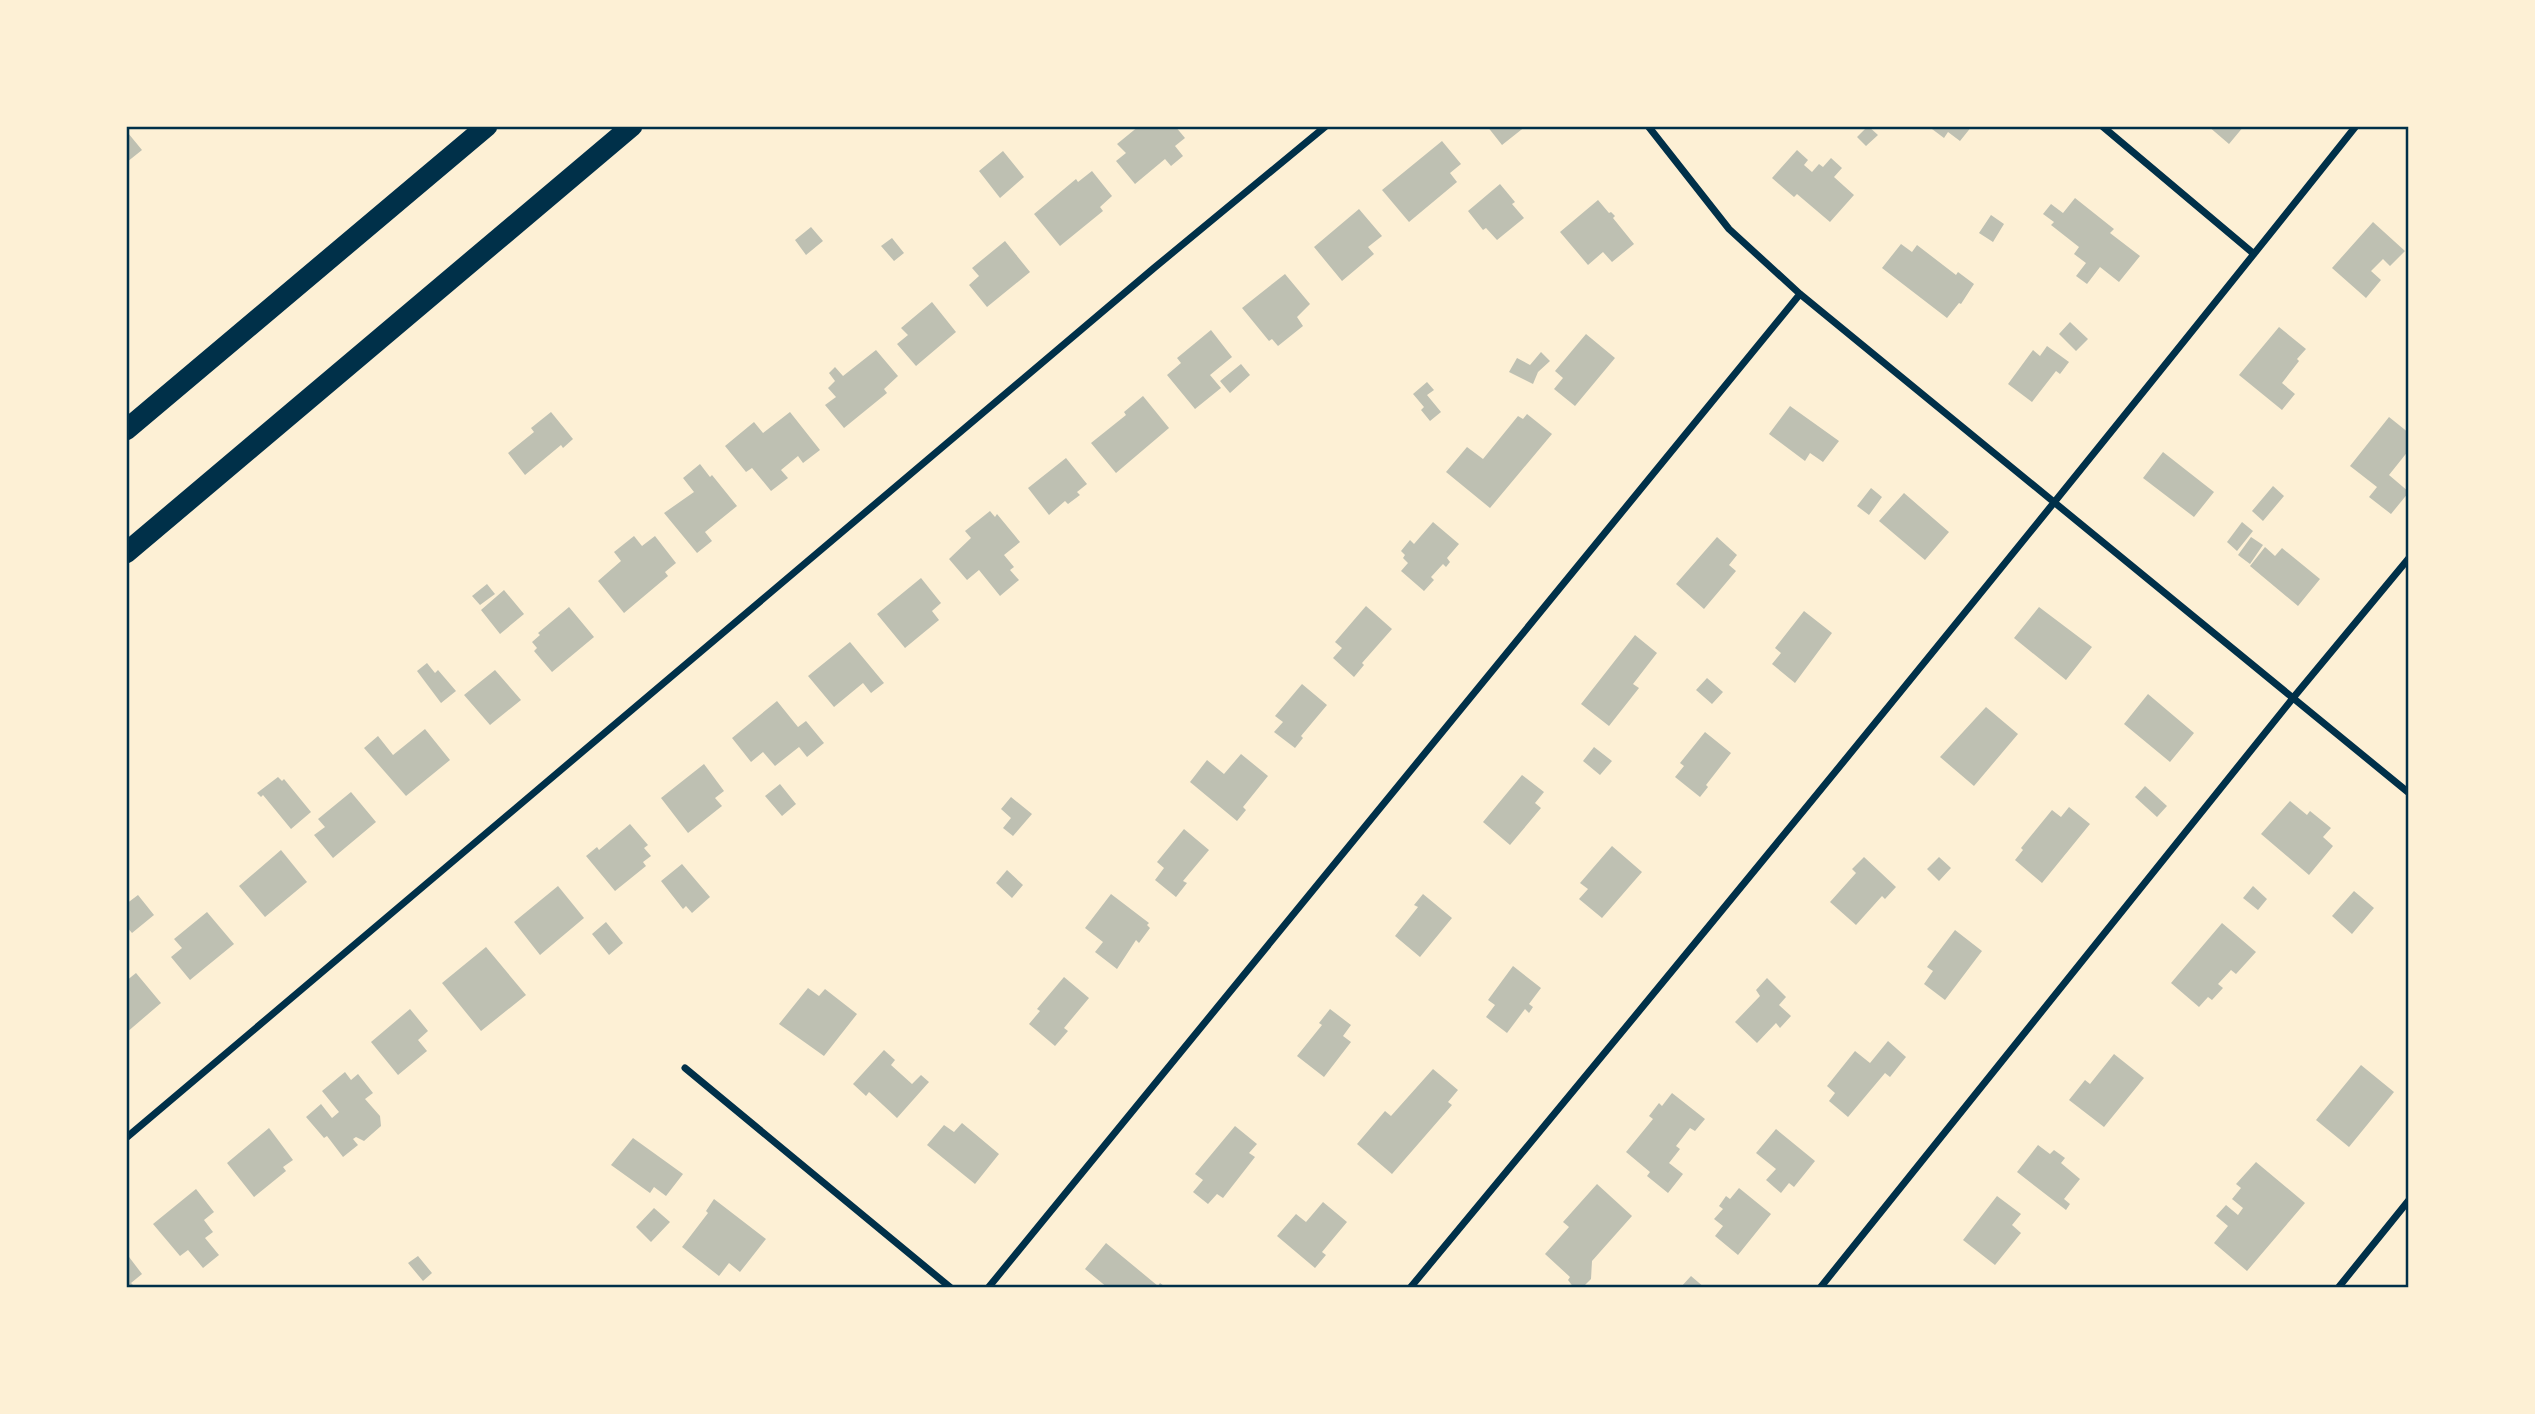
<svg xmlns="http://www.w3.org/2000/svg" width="2535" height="1414" font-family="Arial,sans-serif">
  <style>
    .building { fill: #bec0b2 }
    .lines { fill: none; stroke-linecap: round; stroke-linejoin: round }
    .minor { stroke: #003049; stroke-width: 7 }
    .motorway { stroke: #003049; stroke-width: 21 }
    .neatline { fill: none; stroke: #003049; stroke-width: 2.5 }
  </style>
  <rect width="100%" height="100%" fill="#fdf0d5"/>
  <path class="building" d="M1139 126H1175L1185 138 1175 146 1183 156 1171 166 1165 159 1135 184 1116 161 1126 153 1117 144Z
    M1487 126H1526L1502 145Z
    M1868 126 1878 135 1866 146 1857 137Z
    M1928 126H1972L1960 141 1948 132 1944 138Z
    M2208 126H2244L2229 144Z
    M128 133 142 150 127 162 126 135Z
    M1442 141 1461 164 1450 173 1457 182 1409 222 1382 190Z
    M1797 150 1808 160 1804 165 1812 172 1819 164 1823 167 1831 158 1842 168 1834 177 1854 195 1830 222 1797 194 1794 197 1772 178Z
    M1003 151 1024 177 1000 198 979 171Z
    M1092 171 1112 196 1100 207 1103 211 1060 246 1034 214 1076 179 1078 182Z
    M1500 184 1515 202 1512 204 1524 218 1497 240 1486 228 1483 230 1468 211Z
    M2075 198 2114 229 2110 233 2140 256 2119 282 2100 267 2087 284 2076 276 2086 263 2074 254 2079 247 2051 225 2054 222 2043 214 2051 204 2063 213Z
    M1598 200 1609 213 1611 212 1615 216 1613 218 1634 244 1612 262 1603 252 1588 265 1560 232Z
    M1359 209 1382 236 1368 247 1374 254 1342 281 1314 247Z
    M1991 215 2004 224 1993 242 1979 233Z
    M2373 222 2405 251 2390 266 2383 259 2371 271 2381 280 2366 298 2332 268Z
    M811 227 823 241 806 255 795 240Z
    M892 238 904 253 894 261 881 246Z
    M1005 241 1030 272 987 307 969 285 979 276 972 268Z
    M1901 244 1912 252 1917 245 1956 275 1958 272 1974 284 1961 304 1959 303 1947 318 1882 268Z
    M1285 274 1310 304 1297 317 1303 326 1278 346 1272 339 1269 341 1242 308Z
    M932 302 956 332 916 366 897 344 908 335 901 328Z
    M2070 322 2088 339 2076 351 2059 334Z
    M2279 327 2306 349 2297 359 2299 361 2282 383 2295 394 2282 410 2239 375Z
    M1211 330 1232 357 1210 375 1221 388 1195 409 1167 375 1181 363 1177 358Z
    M1586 334 1615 358 1575 406 1554 389 1563 378 1555 371Z
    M2047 346 2069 362 2060 374 2056 371 2032 402 2008 384 2033 350 2040 356Z
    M876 350 898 376 884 389 887 393 844 428 825 405 836 397 828 388 835 381 829 373 835 367 843 376Z
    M1541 352 1550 361 1538 372 1533 384 1509 372 1517 358 1530 365Z
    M1241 364 1250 375 1230 393 1220 381Z
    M1427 382 1434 390 1427 395 1441 412 1430 421 1421 410 1424 407 1413 394Z
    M1143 396 1169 428 1116 473 1091 443 1126 415 1124 412Z
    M1790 406 1839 441 1823 462 1810 453 1805 461 1769 434Z
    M551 412 573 439 563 448 561 445 525 475 508 453 534 432 531 428Z
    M790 412 820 450 803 463 798 456 781 470 788 478 771 491 752 468 746 472 725 446 754 422 763 433Z
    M1527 414 1552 434 1490 508 1446 472 1467 447 1483 459 1518 416 1523 419Z
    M2389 417 2409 433V450L2389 475 2409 492 2391 514 2369 497 2377 487 2350 466Z
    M2163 452 2214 492 2194 517 2143 478Z
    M1066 458 1087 484 1077 492 1080 495 1068 504 1065 501 1049 515 1028 488Z
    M700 464 710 477 712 475 737 506 705 532 712 541 697 553 664 513 694 492 683 478Z
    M2273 486 2284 496 2263 521 2252 511Z
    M1871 488 1882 497 1869 515 1857 506Z
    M1904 493 1949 532 1925 560 1879 521Z
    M990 511 995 517 997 514 1020 542 1004 555 1014 567 1010 570 1019 580 1000 596 979 570 967 580 949 559 971 538 965 531Z
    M1433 522 1459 544 1447 558 1450 562 1446 567 1443 564 1431 577 1434 580 1424 591 1401 571 1408 563 1403 558 1405 555 1401 551 1410 540 1414 544Z
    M2242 522 2253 531 2237 551 2227 542Z
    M634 536 642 546 655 536 676 563 665 572 668 576 624 613 598 581 621 561 614 552Z
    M1717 537 1737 555 1729 565 1736 571 1704 609 1676 584Z
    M2251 537 2263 545 2250 564 2238 555Z
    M2265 547 2275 556 2282 548 2320 579 2298 606 2250 566Z
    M921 578 941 603 932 611 939 620 905 648 877 614Z
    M487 584 495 594 480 605 472 596Z
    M504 590 524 614 500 634 481 610Z
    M1366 606 1392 629 1362 663 1364 665 1354 677 1333 658 1342 648 1335 642Z
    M569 607 594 637 552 672 534 651 537 648 532 642 540 635 538 633Z
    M2039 607 2092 647 2066 680 2014 638Z
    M1804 611 1832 633 1795 683 1772 664 1781 653 1775 648Z
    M1635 635 1657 653 1633 684 1639 688 1609 726 1581 704Z
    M850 642 884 683 871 693 863 683 834 707 808 676Z
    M427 663 435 673 438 670 456 691 441 703 417 671Z
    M495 670 521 700 490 725 464 695Z
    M1707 678 1723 692 1712 704 1696 690Z
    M1302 684 1327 705 1301 736 1303 738 1295 748 1274 732 1283 722 1275 716Z
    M2148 694 2194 733 2170 762 2124 724Z
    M777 701 798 727 806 721 824 743 807 757 799 747 775 766 763 752 751 762 732 738Z
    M1986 707 2018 734 1974 786 1940 757Z
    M425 729 450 760 406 796 364 748 378 736 393 755Z
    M1705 732 1731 753 1706 785 1708 787 1700 797 1675 777 1684 766 1680 763Z
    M1594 747 1612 761 1600 775 1583 761Z
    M1241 754 1268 776 1243 807 1246 810 1237 821 1190 782 1207 760 1224 774Z
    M704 764 724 791 715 798 722 806 688 833 661 798Z
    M1522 775 1544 792 1535 803 1541 808 1510 845 1483 822Z
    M278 777 282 781 284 779 311 812 291 829 263 795 261 797 257 793Z
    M780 784 796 804 782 816 765 796Z
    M2145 786 2167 806 2157 817 2135 797Z
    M351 792 376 822 333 858 314 835 325 827 318 819Z
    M1011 797 1032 814 1013 836 1003 828 1011 818 1001 809Z
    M2290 801 2307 815 2310 811 2331 828 2323 837 2333 846 2309 875 2261 834Z
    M2069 807 2090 824 2042 883 2015 860 2023 850 2021 848 2052 810 2061 817Z
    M630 824 648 845 644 848 651 856 643 862 646 866 615 891 586 856 597 847 599 850Z
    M1184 829 1209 850 1183 881 1187 883 1176 897 1155 880 1164 868 1157 862Z
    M1612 846 1642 872 1602 918 1579 899 1588 889 1580 883Z
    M281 850 307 882 265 917 239 886Z
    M1864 857 1896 887 1885 899 1882 896 1856 925 1830 902 1856 873 1852 869Z
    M1939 857 1951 868 1939 881 1927 869Z
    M682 864 710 897 692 913 686 906 683 909 661 881Z
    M1007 870 1023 885 1012 898 996 883Z
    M558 886 584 918 540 955 514 922Z
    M2253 886 2267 899 2258 910 2243 898Z
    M2354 891 2374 908 2352 934 2332 916Z
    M1111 894 1149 923 1147 925 1150 928 1139 943 1136 940 1117 969 1095 952 1103 942 1085 928Z
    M1423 894 1452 918 1420 957 1395 936 1418 907 1414 905Z
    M138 895 154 915 132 933 126 926V904Z
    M207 912 234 944 190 980 171 957 182 948 174 939Z
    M606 922 623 943 609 955 592 934Z
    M2222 923 2256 952 2236 974 2231 970 2218 984 2223 988 2212 1000 2208 997 2199 1007 2171 983Z
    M1955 930 1982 951 1945 1000 1924 984 1933 971 1927 967Z
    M486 947 526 995 481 1031 442 983Z
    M1513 966 1541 988 1529 1004 1533 1007 1529 1013 1525 1009 1507 1033 1486 1017 1495 1005 1488 1000Z
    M136 973 161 1003 126 1033V981Z
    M1064 977 1089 998 1064 1028 1068 1031 1055 1046 1029 1024 1040 1011 1037 1009Z
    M1767 978 1786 997 1779 1005 1791 1016 1780 1028 1776 1023 1757 1043 1735 1022 1760 996 1756 990Z
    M808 988 819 996 825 989 857 1014 824 1056 779 1024Z
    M410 1009 428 1031 418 1040 427 1051 398 1075 371 1042Z
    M1330 1009 1351 1025 1343 1036 1351 1042 1324 1077 1297 1056 1322 1025 1319 1023Z
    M1888 1041 1906 1057 1890 1077 1885 1073 1848 1117 1829 1101 1835 1093 1827 1086 1855 1051 1870 1063Z
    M884 1050 895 1060 891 1065 912 1084 921 1075 929 1082 897 1118 869 1092 866 1096 853 1084Z
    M2114 1054 2144 1078 2104 1127 2069 1100 2085 1080 2090 1084Z
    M2361 1065 2394 1092 2349 1147 2316 1120Z
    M1433 1069 1458 1090 1448 1102 1452 1105 1392 1174 1357 1144 1385 1111 1391 1116Z
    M345 1072 351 1080 358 1074 373 1093 365 1099 380 1116 381 1126 364 1141 356 1137 353 1139 358 1145 343 1157 327 1136 324 1138 306 1117 321 1104 332 1118 339 1112 322 1091Z
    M1672 1093 1705 1119 1695 1131 1690 1128 1676 1146 1680 1149 1669 1163 1683 1174 1668 1193 1647 1176 1650 1172 1626 1152 1653 1119 1649 1116 1659 1103 1662 1106Z
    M962 1123 999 1154 975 1184 927 1145 944 1125 954 1132Z
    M1235 1126 1257 1144 1249 1153 1255 1157 1223 1198 1217 1194 1208 1204 1193 1192 1203 1180 1195 1174Z
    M269 1128 293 1160 283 1167 286 1171 254 1197 227 1163Z
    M1776 1129 1815 1161 1794 1187 1789 1183 1781 1193 1766 1180 1776 1169 1756 1153Z
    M633 1138 683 1174 666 1196 654 1187 650 1193 611 1165Z
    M2038 1145 2050 1154 2054 1150 2065 1158 2061 1163 2080 1179 2064 1199 2070 1204 2066 1210 2017 1172Z
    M2256 1162 2305 1203 2247 1271 2214 1243 2228 1226 2216 1216 2226 1205 2238 1215 2243 1208 2232 1199 2241 1188 2236 1184Z
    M1597 1184 1632 1216 1592 1261 1591 1279 1583 1287 1574 1288 1568 1280 1570 1277 1545 1254 1569 1227 1563 1222Z
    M1739 1188 1771 1214 1738 1255 1715 1236 1723 1226 1714 1219 1723 1209 1719 1206 1726 1196 1730 1199Z
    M196 1189 214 1212 204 1220 213 1232 205 1238 219 1255 203 1268 188 1250 180 1256 153 1224Z
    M1997 1196 2021 1214 2012 1225 2021 1233 1995 1265 1963 1240Z
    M714 1199 766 1239 740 1272 729 1263 719 1276 682 1247 708 1213 706 1211Z
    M1323 1202 1347 1222 1322 1252 1326 1255 1315 1268 1277 1236 1296 1214 1306 1222Z
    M654 1208 670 1222 651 1242 636 1227Z
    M1106 1243 1158 1286 1160 1283 1167 1288H1108L1085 1269Z
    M126 1253 142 1274 131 1283 136 1288H126Z
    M418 1256 432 1273 423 1281 408 1263Z
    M1691 1276 1705 1288H1680Z"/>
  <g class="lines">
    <path class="minor" d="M1648 126 1729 229 1800 294 2409 793
      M2102 126 2254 254
      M685 1068 951 1288
      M126 1138 1154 268 1326 126
      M988 1288 1800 294
      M1410 1288C1729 904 2045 517 2356 126
      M1820 1288 2293 698 2409 558
      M2338 1288 2409 1200"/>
    <path class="motorway" d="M126 430 487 126
      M126 553 632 126"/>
  </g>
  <rect width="2535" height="1414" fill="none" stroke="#fdf0d5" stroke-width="256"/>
  <rect x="128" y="128" width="2279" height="1158" class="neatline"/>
</svg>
